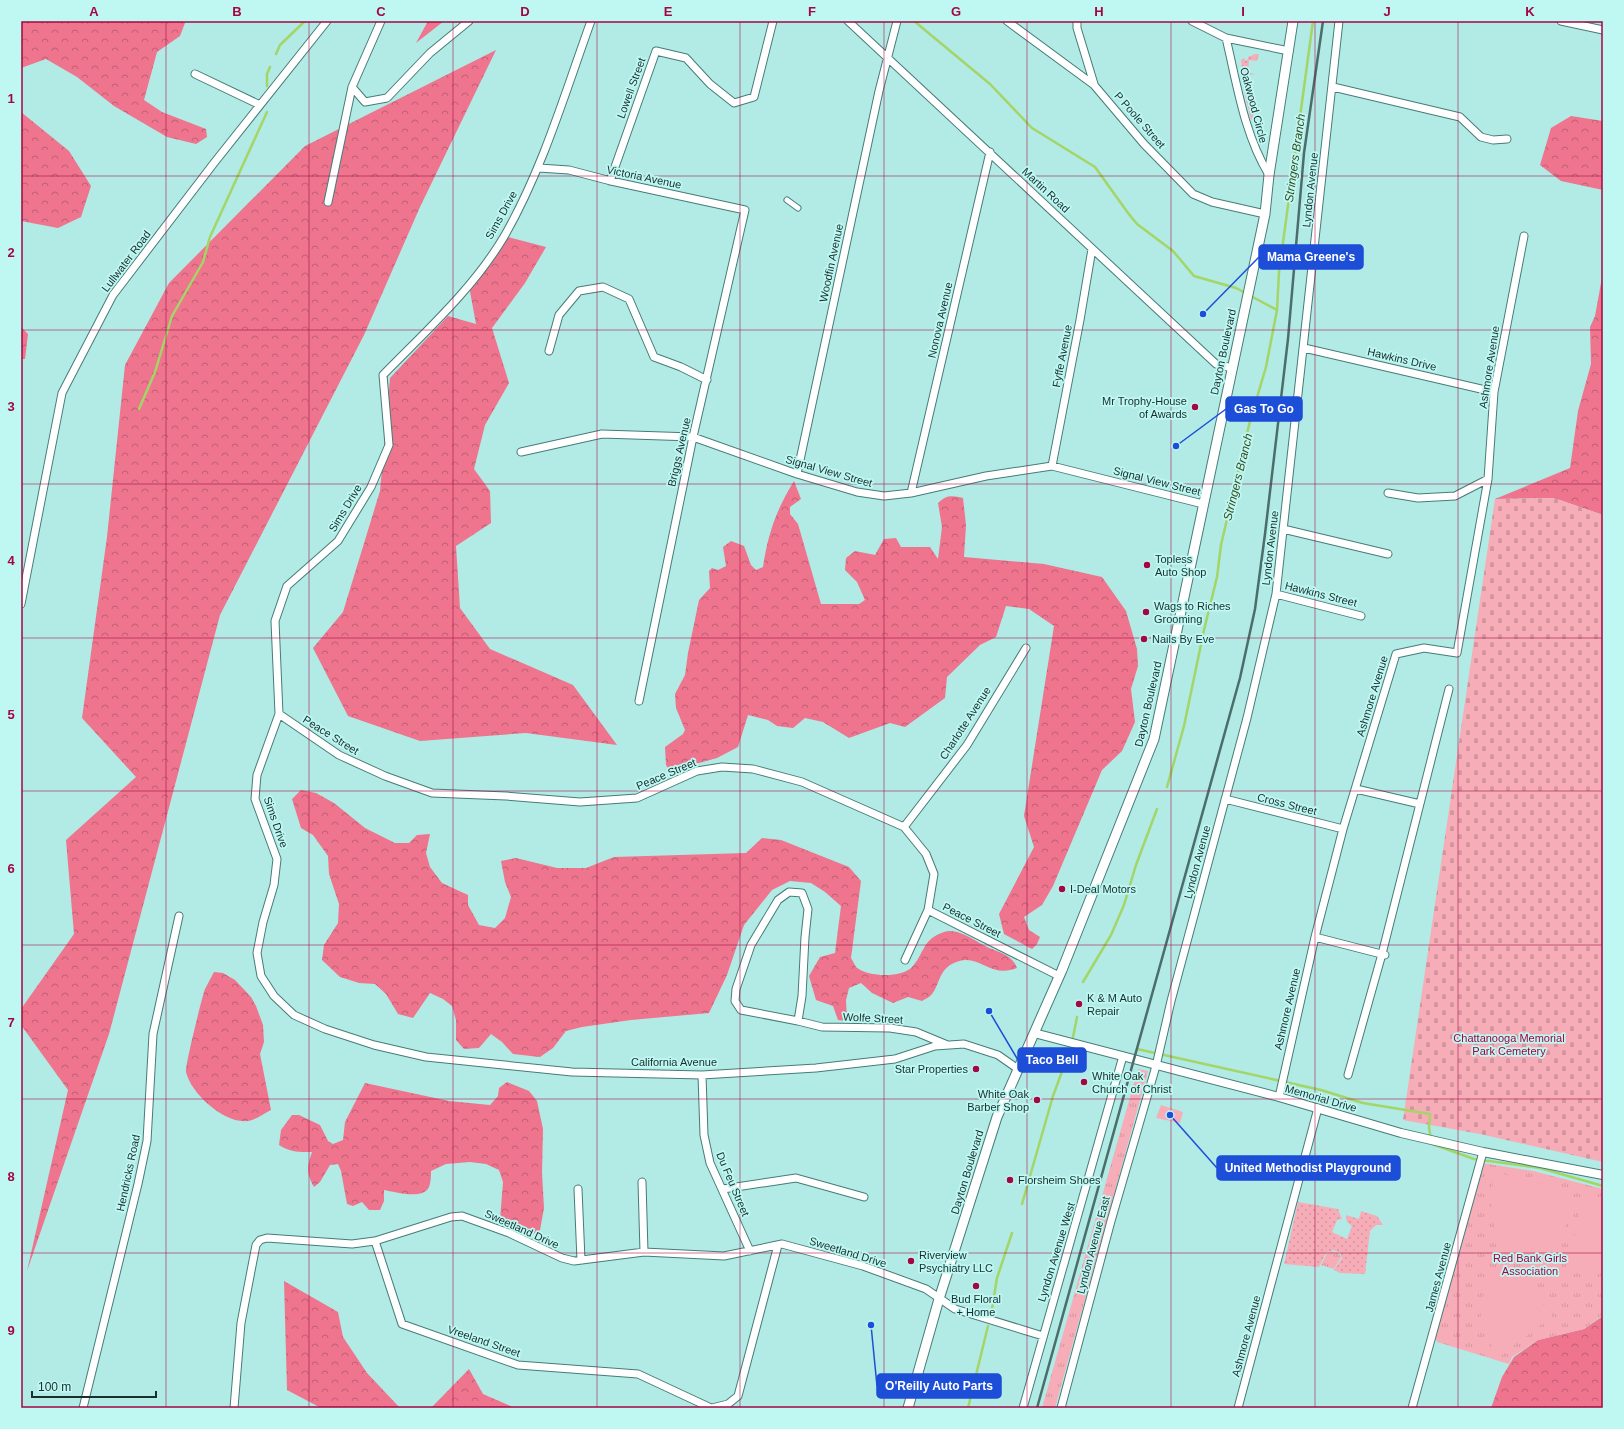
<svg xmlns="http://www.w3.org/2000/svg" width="1624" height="1429" font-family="Arial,sans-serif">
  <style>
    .grass { fill: url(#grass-dots) }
    .forest { fill: url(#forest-crowns) }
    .cemetery { fill: url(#cemetery-stones) }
    .park { fill: url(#park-tufts) }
    .pitch { fill: #f7adb8 }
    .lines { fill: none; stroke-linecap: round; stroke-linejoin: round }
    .stream { stroke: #a4d567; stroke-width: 2.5 }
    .pedestrian-casing { stroke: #467c78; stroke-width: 7 }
    .minor-casing { stroke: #467c78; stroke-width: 9 }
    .tertiary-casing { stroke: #467c78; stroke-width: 10 }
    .secondary-casing { stroke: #467c78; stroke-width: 11 }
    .pedestrian { stroke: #fff; stroke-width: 5 }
    .minor { stroke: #fff; stroke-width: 7 }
    .tertiary { stroke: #fff; stroke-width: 8 }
    .secondary { stroke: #fff; stroke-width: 9 }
    .rail { stroke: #4c6e6b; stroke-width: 2.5 }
    .grid { fill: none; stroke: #a30742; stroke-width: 1; stroke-opacity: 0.55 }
    .poi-dot { fill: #a30742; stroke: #bff8f2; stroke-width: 1.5 }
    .labels { text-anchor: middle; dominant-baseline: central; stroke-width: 3.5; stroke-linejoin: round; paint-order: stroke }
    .street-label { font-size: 11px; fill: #182f2d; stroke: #bff8f2 }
    .poi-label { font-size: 11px; fill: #182f2d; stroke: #bff8f2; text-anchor: start }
    .park-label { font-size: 11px; fill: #a10541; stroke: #bff8f2 }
    .water-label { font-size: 12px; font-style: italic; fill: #384c20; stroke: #bff8f2 }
    .leader { fill: none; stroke: #1d4ed8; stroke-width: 1.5 }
    .callout-dot { fill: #1d4ed8; stroke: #bff8f2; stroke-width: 1.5 }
    .callout { fill: #1d4ed8; stroke: #1d4ed8; stroke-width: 1.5 }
    .callout-label { font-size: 12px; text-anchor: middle; font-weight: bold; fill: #fff }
    .neatline { fill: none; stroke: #a30742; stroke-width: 1.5 }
    .grid-label { font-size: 13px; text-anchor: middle; font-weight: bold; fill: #a30742 }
  </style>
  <defs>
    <pattern id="grass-dots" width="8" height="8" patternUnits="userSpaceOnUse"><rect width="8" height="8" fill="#f7adb8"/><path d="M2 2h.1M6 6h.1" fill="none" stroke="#d3959e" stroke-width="1.8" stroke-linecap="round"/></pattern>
    <pattern id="forest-crowns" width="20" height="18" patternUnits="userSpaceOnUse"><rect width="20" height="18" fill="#ee758d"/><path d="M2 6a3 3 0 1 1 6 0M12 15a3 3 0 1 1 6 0" fill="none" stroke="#c06074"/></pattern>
    <pattern id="cemetery-stones" width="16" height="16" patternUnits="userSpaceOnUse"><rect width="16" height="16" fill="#f7adb8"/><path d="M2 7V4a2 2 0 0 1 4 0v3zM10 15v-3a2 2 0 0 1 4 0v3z" fill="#d3959e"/></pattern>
    <pattern id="park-tufts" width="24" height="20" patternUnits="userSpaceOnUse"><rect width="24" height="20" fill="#f7adb8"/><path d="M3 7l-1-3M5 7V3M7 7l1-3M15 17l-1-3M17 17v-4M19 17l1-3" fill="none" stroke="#d3959e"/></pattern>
  </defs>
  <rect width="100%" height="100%" fill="#b2eae5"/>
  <path class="grass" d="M1256 54H1259L1257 61 1249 60 1248 72 1256 75 1248 74 1247 77 1250 78 1248 95 1253 96 1252 100 1249 101 1250 107H1253V119L1251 120 1245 95 1243 73 1246 72 1245 69 1242 68 1241 60 1244 58 1246 61 1248 59V57Z
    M1298 1202 1338 1209 1342 1219 1337 1220 1332 1232 1347 1239 1352 1226 1347 1222 1346 1215 1359 1219 1361 1211 1377 1216 1383 1225H1376L1370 1231 1365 1274 1340 1273 1334 1270 1342 1258 1340 1253 1333 1250 1326 1253 1319 1267 1284 1264Z"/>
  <path class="forest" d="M21 21H183L185 23 180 36 157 52 144 100 162 112 206 129 207 137 196 144 167 137 114 106 77 77 46 59 21 68Z
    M428 21H444L416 43Z
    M496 50 420 207 364 335 220 615 109 1034 27 1271 68 1090 21 1025V1009L74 934 66 840 136 777 82 718 107 537 125 365 169 283 305 146Z
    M21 112 69 151 91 186 81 217 58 228 21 221Z
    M1571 116 1603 121V190L1561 181 1540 165 1551 128Z
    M504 236 546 247 525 283 492 328 509 383 485 425 474 469 490 491 491 523 456 546 460 608 490 649 573 685 617 745 526 733 420 741 348 716 313 648 343 612 380 491 390 378 448 316 476 324 469 286Z
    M1603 272V515L1554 498 1495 499 1570 468 1578 411 1591 364 1590 327 1595 316Z
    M21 327 28 334 25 359H21Z
    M794 481 801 499 790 507V514L798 524 821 604H859L865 600 857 582 845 570 846 558 855 551 875 555 884 539 896 538 901 547H930L938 559 942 527 938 503C946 495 952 495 963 498L966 525 964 557 1044 564 1102 577 1126 611 1137 649 1138 666 1131 689 1135 722 1122 751 1102 770 1053 886 1042 905 1024 917 1029 930 1040 937 1037 944 1032 949 1004 934 999 914 1034 847 1024 816 1054 626 1029 609 1006 606 996 637 980 645 947 677 945 698 905 727 890 723 849 738 823 722 805 718 793 728 777 726 768 720 748 715 738 747 717 758 670 771 666 765 665 747 683 734 685 730 676 708 675 694 685 675 688 653 699 600 710 588 709 571 712 568 718 570 726 566 723 547 731 541 744 546 751 565 756 570 763 567C768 534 776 510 794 481Z
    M301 790 316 793 334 803 365 828 395 843H409L417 835 430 834 426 853 430 867 442 883 468 895V905L479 925 495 928 505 918 511 897 505 882 501 861 516 858 557 868H586L614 857 746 853 762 838 781 840 849 867 861 881 851 958C853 961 855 966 857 968 869 977 902 978 912 967 925 953 922 939 944 932 958 927 976 942 989 948 1000 952 1013 956 1017 968 988 980 978 948 950 965 939 972 939 985 932 994 930 997 925 999 922 1001L908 997 893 1003 872 993 861 983 849 988 846 1000 847 1021 838 1020 833 1006 816 1000 809 976 820 957 835 953 841 906 825 892 811 883 790 881 772 890 744 925 727 975 709 1013 631 1020 582 1027 566 1031 553 1048 540 1057 513 1054 502 1042 491 1034 479 1048 464 1049 456 1040V1020L452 1006 443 999 430 993 413 1018 398 1014 386 994 375 984 359 983 340 977 322 960 324 945 338 923 339 904 329 874 328 856 313 835 301 828 292 799Z
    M214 972 223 973 235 980 251 997 256 1006 263 1025 264 1042 260 1054 271 1110C265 1113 258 1118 252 1120 228 1128 191 1094 186 1072 185 1066 202 997 205 989 208 983 211 978 214 972Z
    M507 1082 529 1091 537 1101 543 1129 542 1173 544 1208 540 1230 533 1234 500 1220 503 1182 499 1170 486 1164 470 1162 446 1164 431 1171C431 1175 431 1182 429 1187 423 1200 395 1192 384 1190V1201L380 1210H369L362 1202 353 1206 347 1204 341 1171 338 1164 330 1165 320 1182 314 1187C306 1172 307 1167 312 1152 299 1152 289 1152 279 1145L281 1130 292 1115H299L320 1125 328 1141 333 1144 343 1140 345 1122 365 1083 449 1101 490 1105 498 1096 499 1088Z
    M284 1281 338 1312 343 1337 367 1373 400 1408H321L287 1390Z
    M1603 1316V1408H1491L1502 1377 1514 1357 1538 1340 1584 1329Z
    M469 1369 483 1394 515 1408H431Z"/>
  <path class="cemetery" d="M1554 498 1603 515V1162L1480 1134 1403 1120 1495 499Z"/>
  <path class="park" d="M1138 1069 1148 1071 1055 1408H1042Z
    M1161 1105 1183 1112 1180 1123 1156 1118Z
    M1482 1163 1533 1171 1603 1189V1315L1584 1329 1538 1340 1512 1357 1509 1364 1437 1342 1435 1337Z
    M1331 1251 1338 1253 1341 1257 1334 1269 1321 1265 1327 1253Z"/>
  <path class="pitch" d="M1495 1172 1570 1191 1574 1197 1552 1270C1547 1270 1541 1269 1537 1268 1519 1260 1497 1241 1493 1221 1489 1204 1492 1188 1495 1172Z
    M1584 1196 1603 1202V1269L1582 1273H1565Z
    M1505 1267 1549 1310 1552 1316 1499 1357C1482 1336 1474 1310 1488 1285 1492 1279 1500 1273 1505 1267Z"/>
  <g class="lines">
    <path class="stream" d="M914 21 990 84 1032 128 1095 167 1128 213 1137 224 1173 251 1194 276 1236 288 1277 310
      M276 54 280 45 305 21
      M267 86V74L270 67
      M139 409 155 372 172 316 203 262 210 237 267 112
      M1167 787 1184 726 1204 630 1217 577 1221 545 1250 421 1266 367 1277 310 1279 272 1313 21
      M1083 982 1111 935 1124 905 1136 865 1157 809
      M1137 1049 1321 1090 1363 1103 1430 1114 1429 1128 1432 1144 1474 1159 1540 1168 1603 1186
      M1022 1204 1053 1096 1071 1047 1077 1017
      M991 1315 997 1278 1012 1233
      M968 1408 988 1326"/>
    <defs>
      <path id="pedestrian" d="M787 200 798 208"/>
      <path id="minor" d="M591 21C565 93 543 168 505 235 474 288 426 331 383 375L389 445 371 487 338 541 287 586 275 621 279 714 257 775 255 799 277 859 274 885 263 922 257 953 261 976 274 996 294 1015 325 1029 374 1045 426 1057 572 1072 702 1075 816 1068 895 1059 935 1046 964 1044 998 1055 1018 1069
        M848 21 1216 364 1232 368
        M1007 21 1094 85 1144 144 1193 194 1212 202 1265 214
        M1077 21V28L1094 84
        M1192 21 1226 38 1289 51
        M1561 21 1603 30
        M1226 38C1237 84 1244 134 1269 175
        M195 74 260 105
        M352 87 365 102 387 98 430 53 469 21
        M1333 87 1460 117 1481 137 1493 140 1507 139
        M539 168 569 170 611 181 745 210 693 437 639 701
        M610 181 656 51 686 58 710 84 734 103 754 97 773 21
        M328 202 352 87 381 21
        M1304 348 1494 392
        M549 351 559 315 579 291 603 287 629 299 654 357 681 367 707 380
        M521 452 602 434 693 437 797 474 857 492 884 496 911 493 986 476 1052 466 1203 504
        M1052 466 1080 320 1092 249
        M797 474 879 91 897 21
        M911 493 990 152
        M1388 493 1418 498 1455 496 1488 479
        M1283 529 1388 554
        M1276 594 1361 616
        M21 604 62 393 113 295 214 163 327 21
        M279 714 339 755 385 776 432 793 506 796 580 802 637 798 697 771 722 767 753 769 802 782 904 827 926 854 934 874 928 910 1059 976
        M1356 789 1420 804
        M1225 799 1343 829
        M904 827 967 745 1026 648
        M1315 937 1385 955
        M905 960 928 910
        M798 1021 802 996 805 937 808 909 802 893 789 892 778 900 751 945 736 989 735 1001 741 1010 798 1021 822 1027 890 1028 916 1032 945 1044
        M702 1075 704 1135 710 1163 750 1251
        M1348 1075 1382 954 1449 689
        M1279 1097 1315 937 1343 829 1396 654 1424 648 1457 653 1488 479 1494 392 1524 236
        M642 1182 644 1252
        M578 1189 581 1260
        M723 1189 796 1178 864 1197
        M375 1241 402 1324 518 1365 638 1374 711 1408
        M83 1408 138 1184 147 1141 153 1034 179 916
        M234 1408 241 1323 256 1245 260 1240 267 1238 352 1244 375 1241 451 1217 462 1216 509 1233 562 1258 574 1261 644 1252 724 1256 782 1244 863 1266 926 1289 955 1309 1043 1336
        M712 1408 728 1404 738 1396 778 1245
        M1023 1408 1123 1056
        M1061 1408 1111 1221 1156 1066 1171 1001 1247 718 1276 594 1339 21
        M1238 1408 1318 1108
        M1412 1408 1483 1152"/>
      <path id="tertiary" d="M1034 1033 1279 1097 1401 1133 1483 1152 1603 1175"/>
      <path id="secondary" d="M908 1408 939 1299 997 1117 1062 970 1154 739 1265 214 1269 175 1293 21"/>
    </defs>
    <use href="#pedestrian" class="pedestrian-casing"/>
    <use href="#minor" class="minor-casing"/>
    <use href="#tertiary" class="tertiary-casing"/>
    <use href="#secondary" class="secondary-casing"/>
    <use href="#pedestrian" class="pedestrian"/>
    <use href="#minor" class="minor"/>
    <use href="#tertiary" class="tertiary"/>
    <use href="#secondary" class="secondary"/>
    <path class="rail" d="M1037 1408 1240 678 1255 609 1265 534 1288 339 1304 153 1323 21"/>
  </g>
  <path class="grid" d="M166 21V1408M309 21V1408M453 21V1408M597 21V1408M740 21V1408M884 21V1408M1027 21V1408M1171 21V1408M1315 21V1408M1458 21V1408M21 176H1603M21 330H1603M21 484H1603M21 638H1603M21 791H1603M21 945H1603M21 1099H1603M21 1253H1603"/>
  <g class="poi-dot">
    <circle cx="1195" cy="407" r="4"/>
    <circle cx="1147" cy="565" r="4"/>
    <circle cx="1146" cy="612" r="4"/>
    <circle cx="1144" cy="639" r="4"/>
    <circle cx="1062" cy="889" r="4"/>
    <circle cx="1079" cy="1004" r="4"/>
    <circle cx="976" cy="1069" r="4"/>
    <circle cx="1084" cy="1082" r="4"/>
    <circle cx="1037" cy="1100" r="4"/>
    <circle cx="1010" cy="1180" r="4"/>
    <circle cx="911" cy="1261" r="4"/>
    <circle cx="976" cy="1286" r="4"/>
  </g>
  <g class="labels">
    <g class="street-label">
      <text transform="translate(631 88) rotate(-70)">Lowell Street</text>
      <text transform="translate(1254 105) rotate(75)">Oakwood Circle</text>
      <text transform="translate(1140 120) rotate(49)">P Poole Street</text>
      <text transform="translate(644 177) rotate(12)">Victoria Avenue</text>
      <text transform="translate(1046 190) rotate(43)">Martin Road</text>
      <text transform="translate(1310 190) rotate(-84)">Lyndon Avenue</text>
      <text transform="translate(501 215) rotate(-61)">Sims Drive</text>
      <text transform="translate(126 261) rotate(-53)">Lullwater Road</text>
      <text transform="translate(831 263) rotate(-78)">Woodfin Avenue</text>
      <text transform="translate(940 320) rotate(-77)">Nonova Avenue</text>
      <text transform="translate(1223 352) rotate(-78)">Dayton Boulevard</text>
      <text transform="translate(1062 356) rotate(-79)">Fyffe Avenue</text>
      <text transform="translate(1402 359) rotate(13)">Hawkins Drive</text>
      <text transform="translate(1489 367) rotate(-81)">Ashmore Avenue</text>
      <text transform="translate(679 452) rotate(-77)">Briggs Avenue</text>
      <text transform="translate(829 471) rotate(16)">Signal View Street</text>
      <text transform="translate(1157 481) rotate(14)">Signal View Street</text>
      <text transform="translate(345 508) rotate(-59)">Sims Drive</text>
      <text transform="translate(1270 548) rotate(-83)">Lyndon Avenue</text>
      <text transform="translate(1321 594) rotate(14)">Hawkins Street</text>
      <text transform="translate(1372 696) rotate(-73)">Ashmore Avenue</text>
      <text transform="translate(1148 704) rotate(-77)">Dayton Boulevard</text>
      <text transform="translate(965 723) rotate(-57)">Charlotte Avenue</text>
      <text transform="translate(331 735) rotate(32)">Peace Street</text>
      <text transform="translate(666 774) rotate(-23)">Peace Street</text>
      <text transform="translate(1287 804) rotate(14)">Cross Street</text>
      <text transform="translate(276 822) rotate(71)">Sims Drive</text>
      <text transform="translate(1197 862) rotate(-75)">Lyndon Avenue</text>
      <text transform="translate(972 920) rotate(27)">Peace Street</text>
      <text transform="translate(1287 1009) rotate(-77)">Ashmore Avenue</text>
      <text transform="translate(873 1018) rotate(3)">Wolfe Street</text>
      <text x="674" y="1062">California Avenue</text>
      <text transform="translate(1321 1098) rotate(16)">Memorial Drive</text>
      <text transform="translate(967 1172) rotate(-73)">Dayton Boulevard</text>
      <text transform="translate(128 1173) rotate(-78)">Hendricks Road</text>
      <text transform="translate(733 1184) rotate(67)">Du Feu Street</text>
      <text transform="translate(522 1229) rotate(24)">Sweetland Drive</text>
      <text transform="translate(1093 1245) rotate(-75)">Lyndon Avenue East</text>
      <text transform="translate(848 1252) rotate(17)">Sweetland Drive</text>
      <text transform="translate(1056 1252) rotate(-73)">Lyndon Avenue West</text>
      <text transform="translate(1438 1277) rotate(-75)">James Avenue</text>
      <text transform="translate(1246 1336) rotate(-75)">Ashmore Avenue</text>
      <text transform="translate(484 1341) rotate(19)">Vreeland Street</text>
    </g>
    <g class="poi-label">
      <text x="1187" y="401" text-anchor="end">Mr Trophy-House<tspan x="1187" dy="13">of Awards</tspan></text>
      <text x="1155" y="559">Topless<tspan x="1155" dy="13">Auto Shop</tspan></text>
      <text x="1154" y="606">Wags to Riches<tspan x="1154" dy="13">Grooming</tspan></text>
      <text x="1152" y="639">Nails By Eve</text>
      <text x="1070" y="889">I-Deal Motors</text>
      <text x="1087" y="998">K &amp; M Auto<tspan x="1087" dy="13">Repair</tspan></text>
      <text x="968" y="1069" text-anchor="end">Star Properties</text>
      <text x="1092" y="1076">White Oak<tspan x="1092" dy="13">Church of Christ</tspan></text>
      <text x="1029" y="1094" text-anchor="end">White Oak<tspan x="1029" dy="13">Barber Shop</tspan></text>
      <text x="1018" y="1180">Florsheim Shoes</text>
      <text x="919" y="1255">Riverview<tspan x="919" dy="13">Psychiatry LLC</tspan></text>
      <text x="976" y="1299" text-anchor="middle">Bud Floral<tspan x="976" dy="13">+ Home</tspan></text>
    </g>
    <g class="park-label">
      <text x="1509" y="1038">Chattanooga Memorial<tspan x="1509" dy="13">Park Cemetery</tspan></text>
      <text x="1530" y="1258">Red Bank Girls<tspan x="1530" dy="13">Association</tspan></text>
    </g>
    <g class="water-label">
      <text transform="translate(1295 158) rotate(-82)">Stringers Branch</text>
      <text transform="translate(1238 477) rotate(-76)">Stringers Branch</text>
    </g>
  </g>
  <path class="leader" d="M1203 314L1259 257M1176 446L1226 409M989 1011L1018 1060M1170 1115L1217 1168M871 1325L877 1386"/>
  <g class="callout-dot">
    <circle cx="1203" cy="314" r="4"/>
    <circle cx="1176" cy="446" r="4"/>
    <circle cx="989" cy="1011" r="4"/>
    <circle cx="1170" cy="1115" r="4"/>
    <circle cx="871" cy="1325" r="4"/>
  </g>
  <g class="callout">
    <rect x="1259" y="245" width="104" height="24" rx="4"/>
    <rect x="1226" y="397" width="76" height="24" rx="4"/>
    <rect x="1018" y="1048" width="68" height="24" rx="4"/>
    <rect x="1217" y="1156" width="183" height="24" rx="4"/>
    <rect x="877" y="1374" width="124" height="24" rx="4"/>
  </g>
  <g class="callout-label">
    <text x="1311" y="261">Mama Greene's</text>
    <text x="1264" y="413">Gas To Go</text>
    <text x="1052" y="1064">Taco Bell</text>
    <text x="1308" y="1172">United Methodist Playground</text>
    <text x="939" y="1390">O'Reilly Auto Parts</text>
  </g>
  <rect width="1624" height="1429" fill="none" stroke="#bff8f2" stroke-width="44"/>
  <path d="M32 1391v6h124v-6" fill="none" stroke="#182f2d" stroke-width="2"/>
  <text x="38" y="1391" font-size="12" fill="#182f2d" stroke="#bff8f2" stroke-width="3" paint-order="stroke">100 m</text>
  <rect x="22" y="22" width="1580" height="1385" class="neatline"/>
  <g class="grid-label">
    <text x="94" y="16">A</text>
    <text x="237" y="16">B</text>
    <text x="381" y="16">C</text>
    <text x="525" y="16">D</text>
    <text x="668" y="16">E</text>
    <text x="812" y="16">F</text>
    <text x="956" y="16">G</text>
    <text x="1099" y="16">H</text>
    <text x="1243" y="16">I</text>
    <text x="1387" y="16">J</text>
    <text x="1530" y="16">K</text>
    <text x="11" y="103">1</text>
    <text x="11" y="257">2</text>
    <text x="11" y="411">3</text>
    <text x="11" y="565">4</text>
    <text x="11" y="719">5</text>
    <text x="11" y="873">6</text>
    <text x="11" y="1027">7</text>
    <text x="11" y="1181">8</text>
    <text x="11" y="1335">9</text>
  </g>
</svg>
